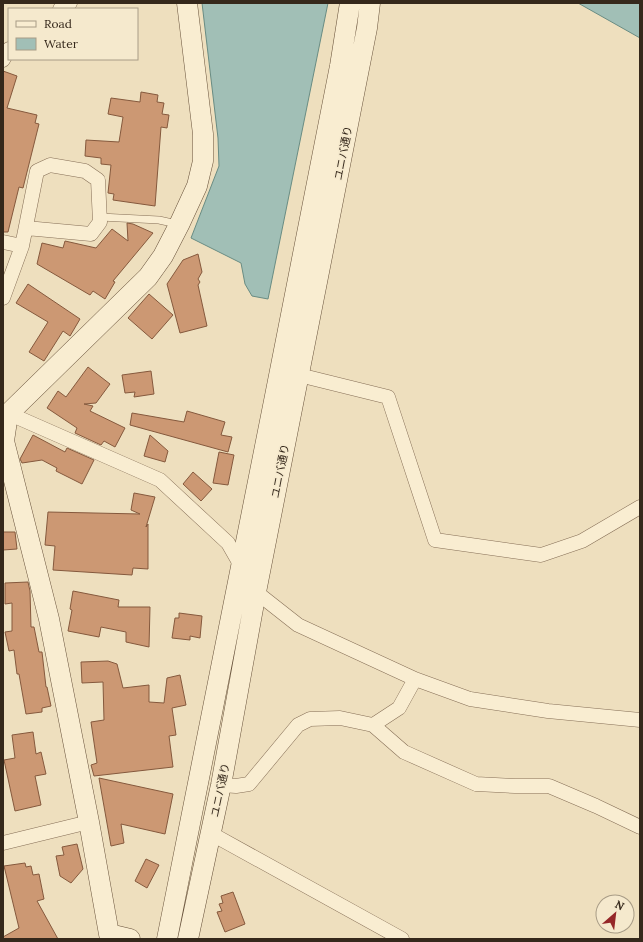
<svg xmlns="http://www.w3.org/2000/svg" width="643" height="942" font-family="Lora,'Noto Sans JP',serif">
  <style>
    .water { fill: #a1bfb6; stroke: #698c83 }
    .building { fill: #cc9873; stroke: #85593d }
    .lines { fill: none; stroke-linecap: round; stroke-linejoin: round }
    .lane-casing { stroke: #866f57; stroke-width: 8 }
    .street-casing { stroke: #866f57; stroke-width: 15 }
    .secondary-casing { stroke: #67513a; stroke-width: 21 }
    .lane { stroke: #f9edd1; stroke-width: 7 }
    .street { stroke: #f9edd1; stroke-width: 14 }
    .secondary { stroke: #f9edd1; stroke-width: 20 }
    .labels { text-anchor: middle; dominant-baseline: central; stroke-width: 3; stroke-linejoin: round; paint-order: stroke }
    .street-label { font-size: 11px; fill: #35281b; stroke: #f5e9cd }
  </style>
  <rect width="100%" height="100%" fill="#eedfbe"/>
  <path class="water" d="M202 3H328L268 299 252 296 245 284 241 263 191 238 219 166 218 138Z
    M578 3H640V38Z"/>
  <path class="building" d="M3 71 17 76 7 108 37 115 35 123 39 124 23 188 19 187 8 232H3Z
    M141 92 158 95 157 102 164 103 162 114 169 115 167 128 161 127 155 206 113 200 114 194 108 193 111 165 101 164V158L85 156 86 140 119 142 123 117 108 114 111 98 140 102Z
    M127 223 133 224 153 233 113 281 115 282 105 299 93 291 90 295 37 264 42 243 63 248 65 241 96 248 112 229 128 241Z
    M198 254 202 272 198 279 200 282 198 285 207 326 180 333 167 284 183 260Z
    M28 284 80 319 70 336 63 331 44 361 29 352 48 322 16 303Z
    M149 294 173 315 152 339 128 318Z
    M88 367 110 384 96 403 84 404 93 406 90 411 125 428 115 447 104 441 101 445 75 433 77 428 47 408 58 391 66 397Z
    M151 371 154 394 134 397 135 392 125 393 122 375Z
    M187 411 225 422 221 435 232 437 228 452 130 425 132 413 184 422Z
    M33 435 65 452 67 448 94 460 82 484 56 471 57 468 42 460 22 463 20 459Z
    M150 435 168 451 165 462 144 456Z
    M219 452 234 455 228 485 213 483Z
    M193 472 212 489 201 501 183 484Z
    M134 493 155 497 146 527 148 524V569L133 568 132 575 53 570 55 546 45 545 48 512 140 514 131 510Z
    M3 532H15L17 549 3 550Z
    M28 582 30 591 31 627H34L39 652H42L46 687H47L51 706 42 708V712L26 714 19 674H17L14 650 9 651 5 632 12 631V603L5 604V583Z
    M73 591 119 600 118 607H150L149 647 126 642V632L101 627 99 637 68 631 72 610 70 609Z
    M179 613 202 616 200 638 190 636V640L172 638 175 618H179Z
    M108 661 117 664 123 688 149 685V702L164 703 167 678 180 675 186 705 172 708 176 735 169 736 173 767 94 776 91 765 97 763 91 722 104 720 103 682 82 683 81 662Z
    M33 732 36 754 41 752 46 774 35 776 41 805 15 811 4 760 15 758 12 735Z
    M99 778 173 794 165 834 121 824 124 843 111 846Z
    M77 844 83 869 71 883 60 876 56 856 64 855 62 847Z
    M146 859 159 865 147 888 135 881Z
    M25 863 26 867 31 866 33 875 39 874 44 899 37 901 58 939H3V937L19 928 4 866Z
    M233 892 245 924 225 932 217 912 222 911 219 904 223 903 221 896Z"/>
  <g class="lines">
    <defs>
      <path id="lane" d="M100 217 159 220 177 224"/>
      <path id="street" d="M60 9 70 3
        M3 60 9 49
        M3 242 22 246 3 298
        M22 246 37 171 50 165 85 171 98 180 100 222 91 234 26 228
        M299 375 388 397 435 540 541 555 582 541 640 507
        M3 411 160 480 228 543 256 592 298 625 415 679 470 699 548 711 640 720
        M373 725 399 708 415 679
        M221 785 236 786 249 784 298 725 310 719 340 718 373 725 404 752 476 784 515 786H549L596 806 640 827
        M210 833 402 939
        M3 843 89 822"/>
      <path id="secondary" d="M109 934 89 822 49 619 4 441 8 414 148 277 163 256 179 225 197 186 203 161V134L187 3
        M109 934 130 939
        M167 939 275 396 340 66 350 3
        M188 939 221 785 256 592 367 28 370 3"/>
    </defs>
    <use href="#lane" class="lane-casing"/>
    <use href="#street" class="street-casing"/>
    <use href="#secondary" class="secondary-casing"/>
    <use href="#lane" class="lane"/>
    <use href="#street" class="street"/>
    <use href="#secondary" class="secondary"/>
  </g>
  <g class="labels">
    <g class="street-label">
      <text transform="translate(343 153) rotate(-79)">ユニバ通り</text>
      <text transform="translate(280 471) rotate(-79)">ユニバ通り</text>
      <text transform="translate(220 790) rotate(-78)">ユニバ通り</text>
    </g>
  </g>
  <rect width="643" height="942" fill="none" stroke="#35281b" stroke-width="8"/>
  <rect x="8" y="8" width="130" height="52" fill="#f5e9cd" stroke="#a89c86"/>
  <rect x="16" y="21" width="20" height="6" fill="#f9edd1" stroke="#a89c86"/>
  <text x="44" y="28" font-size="12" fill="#35281b">Road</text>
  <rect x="16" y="38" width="20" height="12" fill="#a1bfb6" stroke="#a89c86"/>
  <text x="44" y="48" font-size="12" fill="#35281b">Water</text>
  <g transform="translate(615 914) rotate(28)"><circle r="19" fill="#f5e9cd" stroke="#a89c86"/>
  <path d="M0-3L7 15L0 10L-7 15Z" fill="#952728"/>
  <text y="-6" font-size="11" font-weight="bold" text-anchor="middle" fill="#35281b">N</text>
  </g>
</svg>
